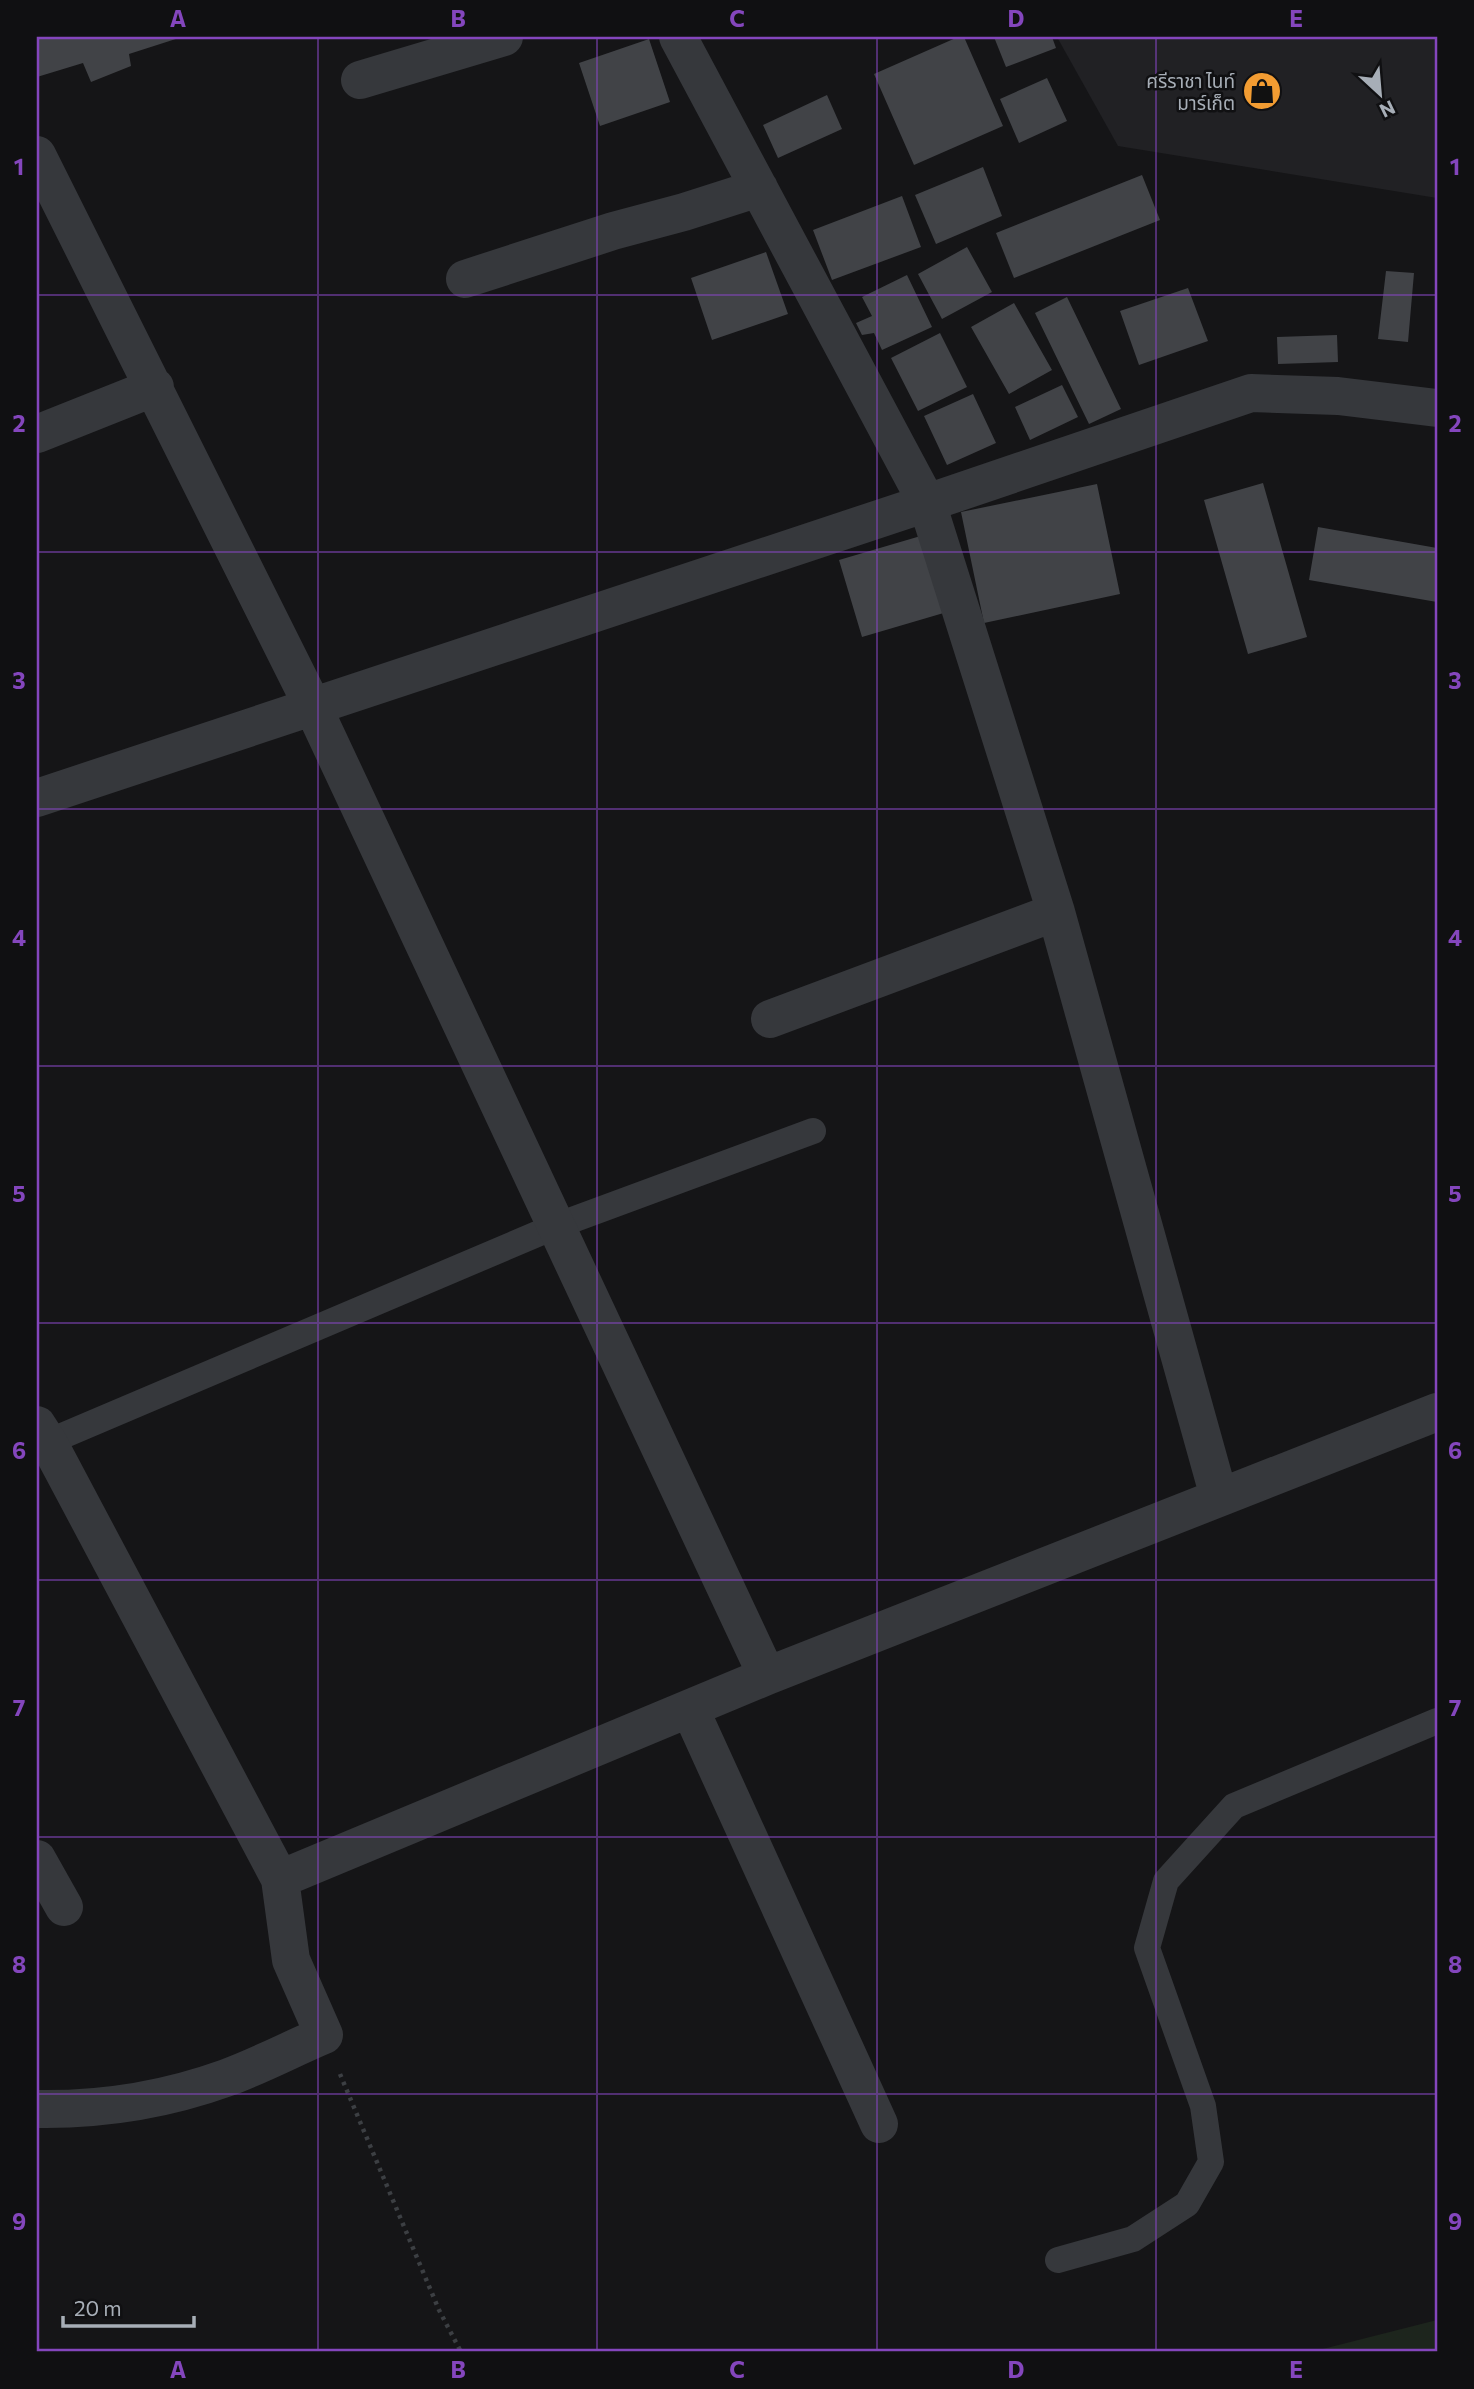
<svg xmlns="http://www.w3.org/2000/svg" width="1474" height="2389" font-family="Commissioner,'Noto Sans Thai',sans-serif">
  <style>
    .built { fill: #212124 }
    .green { fill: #1d251d }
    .building { fill: #414347 }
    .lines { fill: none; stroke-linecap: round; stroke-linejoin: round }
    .path { stroke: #3c3f43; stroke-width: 4.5; stroke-dasharray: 3.5 5; stroke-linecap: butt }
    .lane { stroke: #36383c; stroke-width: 26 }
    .street { stroke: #36383c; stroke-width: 38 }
    .grid { fill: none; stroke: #8446bd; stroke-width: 2; stroke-opacity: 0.55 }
    .labels { text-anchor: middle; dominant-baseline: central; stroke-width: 5; stroke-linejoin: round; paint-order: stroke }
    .poi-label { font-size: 19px; fill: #a7aeb7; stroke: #101012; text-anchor: end }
    .neatline { fill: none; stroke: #8446bd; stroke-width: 2.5 }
    .grid-label { font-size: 23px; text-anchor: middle; font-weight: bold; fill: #8446bd }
  </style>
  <rect width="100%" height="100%" fill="#151517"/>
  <path class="built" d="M1057 37H1437V198L1118 146Z"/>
  <path class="green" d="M1437 2320V2352H1311Z"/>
  <path class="building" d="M37 37H182L129 54 131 66 91 82 83 63 37 77Z
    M958 37H964L1003 126 914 165 874 74Z
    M994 37H1052L1056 48 1006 67Z
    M649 39 670 102 600 126 579 63Z
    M1047 78 1067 121 1019 143 1000 99Z
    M827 95 842 129 778 158 763 125Z
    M983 167 1002 216 936 244 915 195Z
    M1142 175 1160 220 1014 278 996 233Z
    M902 196 921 247 832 280 813 230Z
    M967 247 992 292 942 319 918 274Z
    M766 252 788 314 712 340 691 278Z
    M1386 271 1414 273 1408 342 1378 339Z
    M907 275 932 327 882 350 874 333 862 335 856 323 872 316 862 297Z
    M1188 288 1208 341 1139 365 1120 311Z
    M1067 297 1121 409 1089 424 1035 313Z
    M1014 303 1052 370 1009 394 971 327Z
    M940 333 967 387 918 411 891 358Z
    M1337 335 1338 362 1278 364 1277 337Z
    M1062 385 1078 417 1030 440 1015 407Z
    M973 394 996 443 947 465 924 416Z
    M1263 483 1307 637 1248 654 1204 500Z
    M1097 484 1120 594 984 623 961 512Z
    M1318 527 1437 548V602L1309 580Z
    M924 535 947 612 862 637 839 560Z"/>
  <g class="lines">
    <path class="path" d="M340 2074 439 2310 461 2352"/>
    <path class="lane" d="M48 1442 556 1226 813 1131
      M1058 2260 1133 2239 1187 2204 1211 2162 1203 2106 1147 1948 1166 1881 1234 1806 1437 1721"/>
    <path class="street" d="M678 37 927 503 1056 912 1219 1497
      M360 80 504 37
      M37 155 312 705 767 1676
      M465 279 613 231 684 212 759 188
      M37 434 155 387
      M37 798 927 503 1251 393 1338 396 1437 408
      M770 1019 1056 912
      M37 1425 48 1442 280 1879 291 1960 324 2035C291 2049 259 2066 226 2078 165 2100 101 2110 37 2109
      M690 1709 879 2124
      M37 1859 64 1907
      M280 1879 767 1676 1437 1412"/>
  </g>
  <path class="grid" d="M318 37V2352M597 37V2352M877 37V2352M1156 37V2352M37 295H1437M37 552H1437M37 809H1437M37 1066H1437M37 1323H1437M37 1580H1437M37 1837H1437M37 2094H1437"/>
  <defs>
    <symbol id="shop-disc" viewBox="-11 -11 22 22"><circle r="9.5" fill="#f29c32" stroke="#101012"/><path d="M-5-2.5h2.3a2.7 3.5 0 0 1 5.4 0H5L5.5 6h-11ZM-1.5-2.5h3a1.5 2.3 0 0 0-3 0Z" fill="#111"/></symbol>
  </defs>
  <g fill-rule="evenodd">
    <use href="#shop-disc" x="1240" y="69" width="44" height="44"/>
  </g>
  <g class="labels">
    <g class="poi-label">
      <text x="1235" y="80">ศรีราชา ไนท์<tspan x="1235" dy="22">มาร์เก็ต</tspan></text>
    </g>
  </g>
  <rect width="1474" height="2389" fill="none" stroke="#101012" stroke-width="77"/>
  <g transform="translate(1380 94) rotate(154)" stroke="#101012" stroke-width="5" paint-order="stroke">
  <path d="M0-5L12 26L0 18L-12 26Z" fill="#a7aeb7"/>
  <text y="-10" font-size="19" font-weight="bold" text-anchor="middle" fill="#a7aeb7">N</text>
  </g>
  <path d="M63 2316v10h131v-10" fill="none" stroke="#a7aeb7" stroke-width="3.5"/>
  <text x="74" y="2316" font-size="21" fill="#a7aeb7" stroke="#101012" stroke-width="5" paint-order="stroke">20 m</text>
  <rect x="38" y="38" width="1398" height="2312" class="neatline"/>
  <g class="grid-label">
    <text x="178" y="27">A</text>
    <text x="458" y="27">B</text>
    <text x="737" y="27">C</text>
    <text x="1016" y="27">D</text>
    <text x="1296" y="27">E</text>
    <text x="19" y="175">1</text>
    <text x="1455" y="175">1</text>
    <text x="19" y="432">2</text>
    <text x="1455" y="432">2</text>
    <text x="19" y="689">3</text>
    <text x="1455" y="689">3</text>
    <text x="19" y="946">4</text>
    <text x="1455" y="946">4</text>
    <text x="19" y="1202">5</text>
    <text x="1455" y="1202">5</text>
    <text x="19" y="1459">6</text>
    <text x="1455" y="1459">6</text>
    <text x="19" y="1716">7</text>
    <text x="1455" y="1716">7</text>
    <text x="19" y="1973">8</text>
    <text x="1455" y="1973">8</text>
    <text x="19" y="2230">9</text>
    <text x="1455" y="2230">9</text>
    <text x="178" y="2378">A</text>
    <text x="458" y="2378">B</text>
    <text x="737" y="2378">C</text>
    <text x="1016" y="2378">D</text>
    <text x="1296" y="2378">E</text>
  </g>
</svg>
